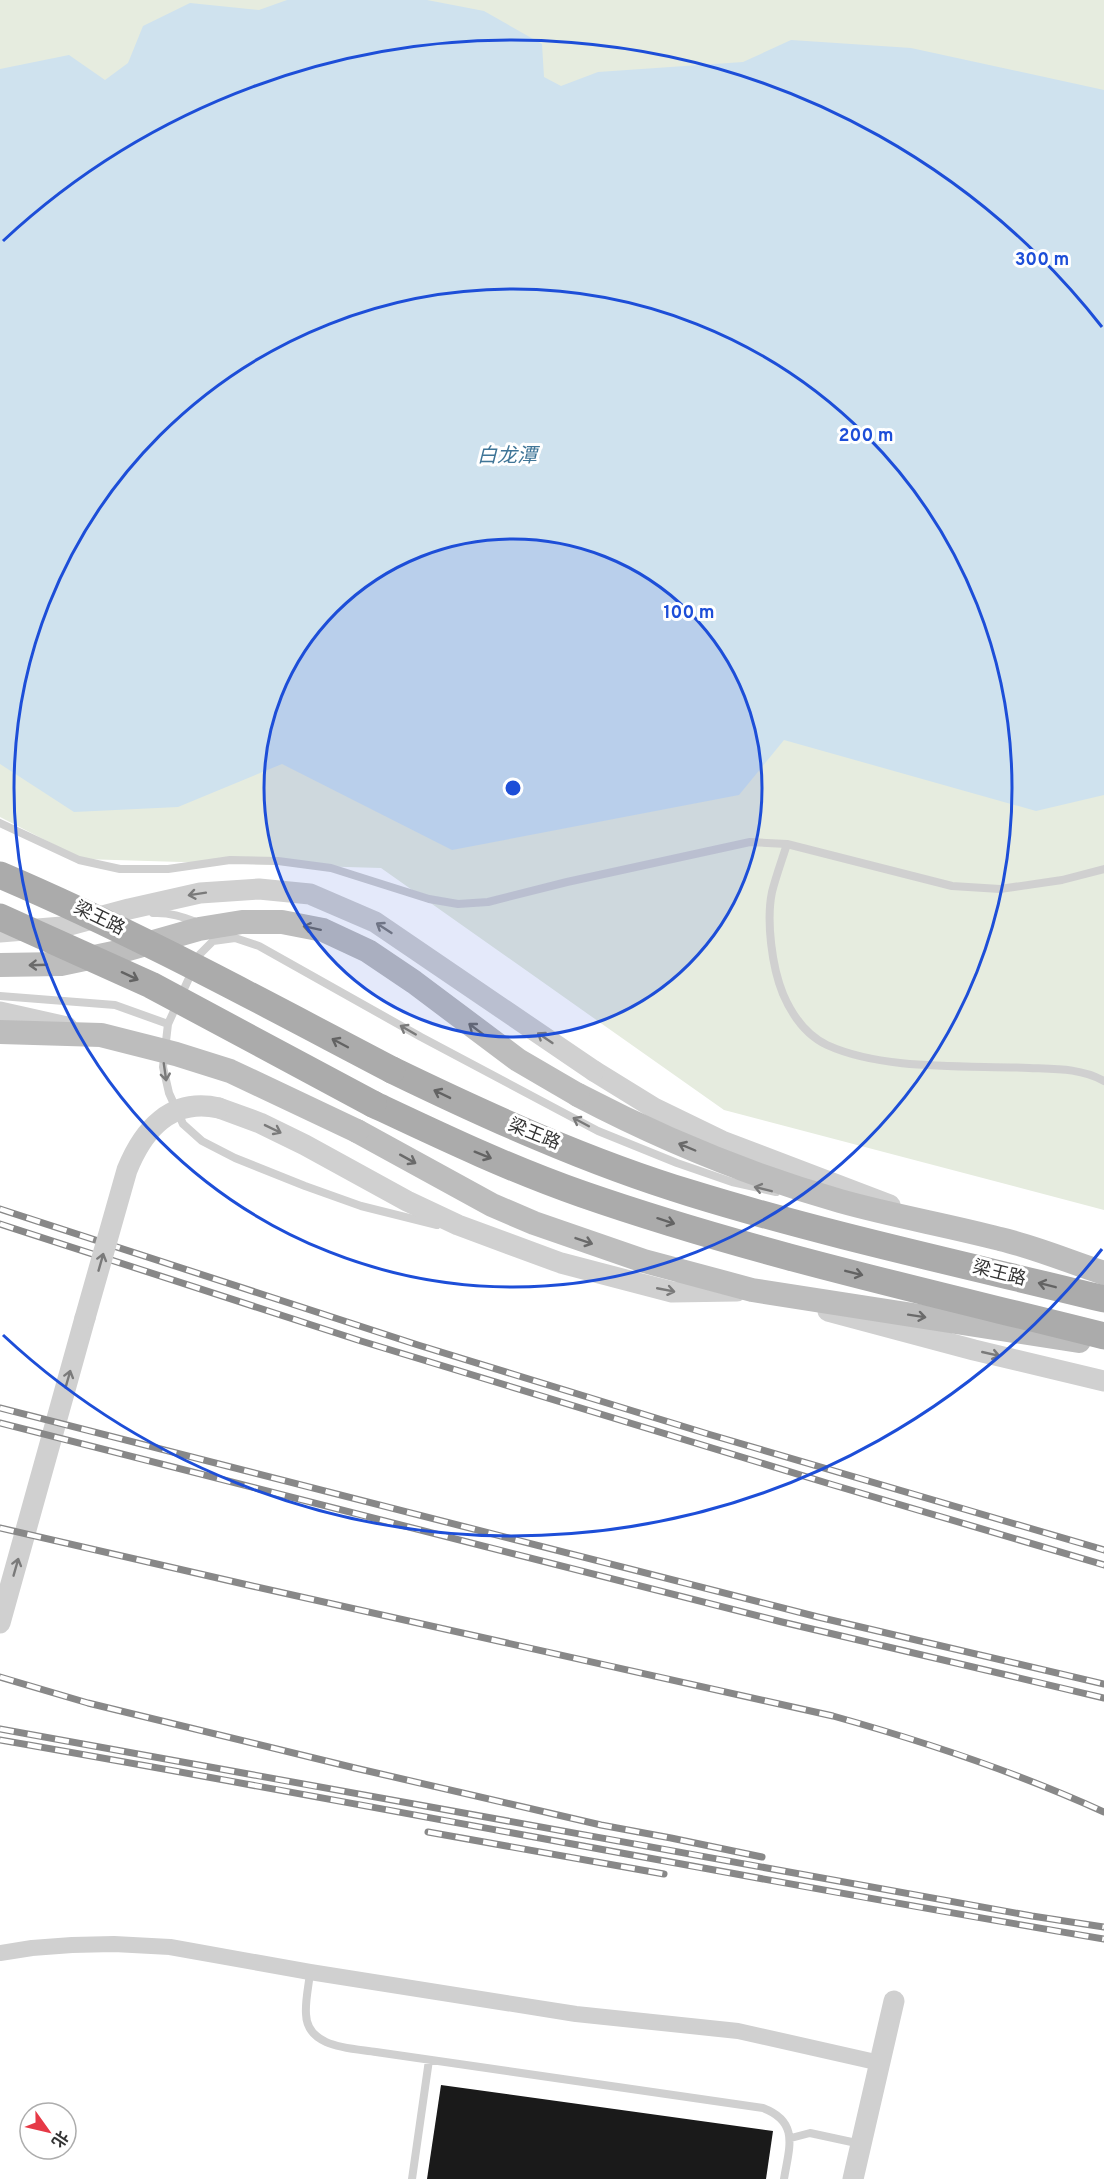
<svg xmlns="http://www.w3.org/2000/svg" width="1104" height="2179" font-family="Overpass,'Noto Sans SC',sans-serif">
  <style>
    .green { fill: #e6ecdf }
    .water { fill: #cfe2ee }
    .building { fill: #1a1a1a }
    .lines { fill: none; stroke-linecap: round; stroke-linejoin: round }
    .service { stroke: #d0d0d0; stroke-width: 8 }
    .minor { stroke: #d0d0d0; stroke-width: 16 }
    .tertiary { stroke: #d0d0d0; stroke-width: 21 }
    .secondary { stroke: #bdbdbd; stroke-width: 24 }
    .primary { stroke: #ababab; stroke-width: 27 }
    .rail-casing { stroke: #888; stroke-width: 7 }
    .rail { stroke: #fff; stroke-width: 4.5; stroke-dasharray: 14; stroke-linecap: butt }
    .tertiary-bridge { stroke: #d0d0d0; stroke-width: 21 }
    .secondary-bridge { stroke: #bdbdbd; stroke-width: 24 }
    .primary-bridge { stroke: #ababab; stroke-width: 27 }
    .oneway { stroke: #7a7a7a }
    .oneway2 { stroke: #6a6a6a }
    .oneway3 { stroke: #636363 }
    .ring { fill: none; stroke: #1d4ed8; stroke-width: 3 }
    .labels { text-anchor: middle; dominant-baseline: central; stroke-width: 6; stroke-linejoin: round; paint-order: stroke }
    .street-label { font-size: 18px; fill: #333; stroke: #fff }
    .water-label { font-size: 20px; font-style: italic; fill: #3f7597; stroke: #fff }
    .centre { fill: #1d4ed8; stroke: #fff; stroke-width: 3 }
    .ring-label { font-size: 18px; text-anchor: middle; font-weight: bold; fill: #1d4ed8; stroke: #fff; stroke-width: 6; stroke-linejoin: round; paint-order: stroke }
  </style>
  <rect width="100%" height="100%" fill="#fff"/>
  <path class="green" d="M0 0H1104V1210L724 1110 381 868 82 859 0 817Z"/>
  <path class="water" d="M287 0H427L484 11 542 44 544 77 561 86 598 72 743 62 791 40 911 48 1104 90V795L1036 811 784 740 739 795 452 850 282 764 178 807 74 812 0 764V69L69 55 105 80 128 63 143 26 190 3 259 10Z"/>
  <path class="building" d="M441 2085 773 2131 766 2179H427Z"/>
  <g class="lines">
    <path class="service" d="M0 823 79 860 120 869H168L230 860 278 861 331 868 429 899 458 904 488 902 567 882 750 842 787 844 952 886 1000 889 1062 880 1104 869
      M787 844C782 860 776 876 772 892 766 921 772 967 783 994 792 1015 806 1035 827 1045 884 1071 967 1065 1029 1068 1054 1069 1081 1068 1104 1081
      M153 913C170 912 183 917 199 923
      M0 996 115 1005 168 1024
      M437 1225 361 1206 305 1186 235 1158 202 1141 183 1124 169 1093 163 1067 168 1024 200 954 213 941 235 938 259 946 421 1037 598 1131 677 1163 732 1182 776 1192
      M310 1972C309 1985 305 2000 306 2014 307 2048 351 2048 376 2052L763 2108C800 2122 789 2148 784 2179
      M791 2138 810 2133 861 2144
      M412 2179 429 2060"/>
    <path class="minor" d="M0 1953 32 1948 72 1945 114 1944 170 1947 310 1972 576 2014 738 2031 880 2063"/>
    <path class="tertiary" d="M0 1012 67 1027
      M594 1071 654 1108 722 1141 890 1205
      M219 1108 260 1123 305 1145 407 1201 458 1225 561 1263 672 1292 737 1291
      M828 1311 974 1350 1104 1381
      M0 1623 85 1318
      M853 2179 894 2001"/>
    <path class="secondary" d="M578 1095C662 1139 749 1175 840 1201 893 1216 947 1225 1000 1239 1035 1247 1070 1262 1104 1273
      M357 1131 492 1205 534 1223 644 1261 752 1290 1079 1341"/>
    <path class="primary" d="M392 1070C487 1116 588 1162 690 1193 826 1235 966 1265 1104 1299
      M373 1104C441 1136 510 1169 582 1194 752 1253 929 1292 1104 1336"/>
    <defs>
      <path id="rail" d="M0 1209 418 1345 708 1434 1104 1550
        M0 1224 361 1341 830 1484 1104 1565
        M0 1408 818 1617 1104 1684
        M0 1423 782 1622 1104 1698
        M0 1528 248 1585 833 1716C926 1742 1016 1772 1104 1812
        M0 1677 88 1703 355 1768 601 1825 671 1838 762 1857
        M0 1729 1032 1916 1104 1927
        M0 1740C368 1804 735 1877 1104 1939
        M428 1832 664 1874"/>
    </defs>
    <use href="#rail" class="rail-casing"/>
    <use href="#rail" class="rail"/>
    <path class="tertiary-bridge" d="M0 932 62 927 129 909 200 893 259 889 310 894 375 922 594 1071
      M85 1318 127 1170C143 1130 171 1097 219 1108"/>
    <path class="secondary-bridge" d="M0 965 61 964 118 952 199 929 242 922H282L323 930 368 951 414 982 518 1060 578 1095
      M0 1032 101 1035 176 1054 230 1071 357 1131"/>
    <path class="primary-bridge" d="M0 875C134 932 262 1002 392 1070
      M0 917 151 985 373 1104"/>
  </g>
  <defs><path id="oneway-shaft" d="M-6 0H5M1.5-3L5.5 0L1.5 3" fill="none" stroke-width="1.6" stroke-linecap="round" stroke-linejoin="round" transform="scale(1.5)"/></defs>
  <g class="oneway">
    <use href="#oneway-shaft" transform="translate(197 894) rotate(171)"/>
    <use href="#oneway-shaft" transform="translate(384 928) rotate(-147)"/>
    <use href="#oneway-shaft" transform="translate(408 1030) rotate(-150)"/>
    <use href="#oneway-shaft" transform="translate(545 1038) rotate(-146)"/>
    <use href="#oneway-shaft" transform="translate(165 1072) rotate(82)"/>
    <use href="#oneway-shaft" transform="translate(581 1122) rotate(-152)"/>
    <use href="#oneway-shaft" transform="translate(273 1129) rotate(26)"/>
    <use href="#oneway-shaft" transform="translate(763 1189) rotate(-166)"/>
    <use href="#oneway-shaft" transform="translate(101 1262) rotate(-74)"/>
    <use href="#oneway-shaft" transform="translate(666 1290) rotate(11)"/>
    <use href="#oneway-shaft" transform="translate(991 1354) rotate(13)"/>
    <use href="#oneway-shaft" transform="translate(68 1379) rotate(-74)"/>
    <use href="#oneway-shaft" transform="translate(16 1567) rotate(-74)"/>
  </g>
  <g class="oneway2">
    <use href="#oneway-shaft" transform="translate(312 928) rotate(-168)"/>
    <use href="#oneway-shaft" transform="translate(38 965) rotate(178)"/>
    <use href="#oneway-shaft" transform="translate(476 1029) rotate(-143)"/>
    <use href="#oneway-shaft" transform="translate(687 1147) rotate(-157)"/>
    <use href="#oneway-shaft" transform="translate(408 1159) rotate(29)"/>
    <use href="#oneway-shaft" transform="translate(584 1241) rotate(19)"/>
    <use href="#oneway-shaft" transform="translate(917 1316) rotate(9)"/>
  </g>
  <g class="oneway3">
    <use href="#oneway-shaft" transform="translate(130 976) rotate(25)"/>
    <use href="#oneway-shaft" transform="translate(340 1043) rotate(-152)"/>
    <use href="#oneway-shaft" transform="translate(442 1094) rotate(-154)"/>
    <use href="#oneway-shaft" transform="translate(483 1155) rotate(22)"/>
    <use href="#oneway-shaft" transform="translate(666 1221) rotate(18)"/>
    <use href="#oneway-shaft" transform="translate(854 1273) rotate(14)"/>
    <use href="#oneway-shaft" transform="translate(1047 1285) rotate(-166)"/>
  </g>
  <circle cx="513" cy="788" r="249" fill="#1d4ed8" fill-opacity=".12"/>
  <g class="ring">
    <circle cx="513" cy="788" r="249"/>
    <circle cx="513" cy="788" r="499"/>
    <path d="M1102 1249A748 748 0 0 1 3 1335M3 241A748 748 0 0 1 1102 327"/>
  </g>
  <g class="labels">
    <g class="street-label">
      <text transform="translate(99 919) rotate(26)">梁王路</text>
      <text transform="translate(534 1135) rotate(22)">梁王路</text>
      <text transform="translate(999 1274) rotate(14)">梁王路</text>
    </g>
    <g class="water-label">
      <text x="507" y="457">白龙潭</text>
    </g>
  </g>
  <circle cx="513" cy="788" r="9" class="centre"/>
  <g class="ring-label">
    <text x="1042" y="265">300 m</text>
    <text x="866" y="441">200 m</text>
    <text x="689" y="618">100 m</text>
  </g>
  <g transform="translate(48 2131) rotate(124)"><circle r="28" fill="#ffffff" stroke="#adadad" stroke-width="1.5"/>
  <path d="M0-4.5L10 22L0 15L-10 22Z" fill="#e63946"/>
  <text y="-9" font-size="16" font-weight="bold" text-anchor="middle" fill="#333333">北</text>
  </g>
</svg>
